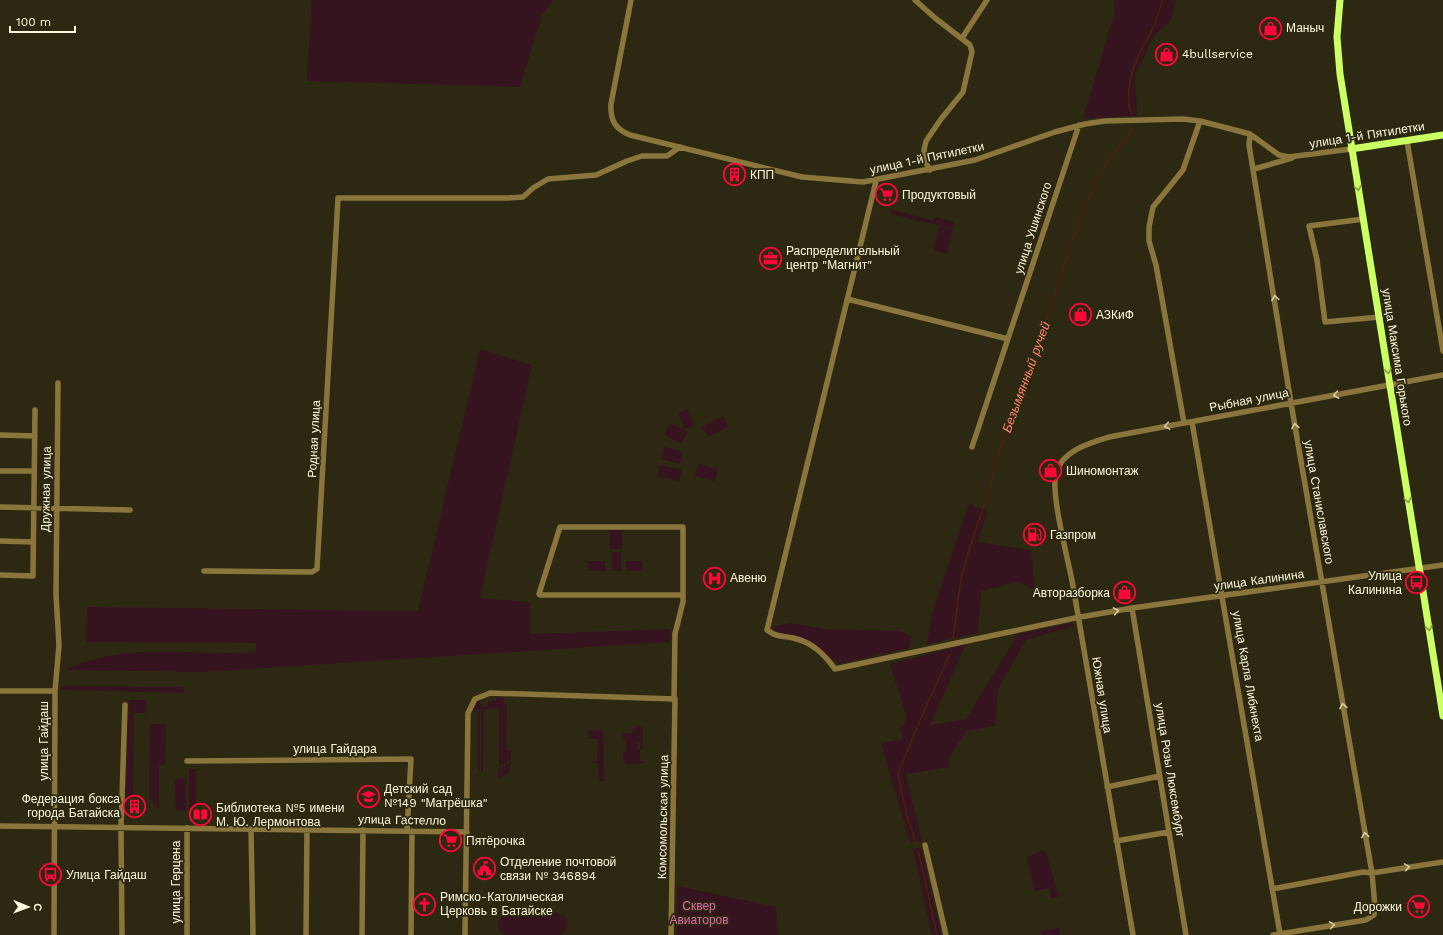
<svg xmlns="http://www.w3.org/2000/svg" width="1443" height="935" font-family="'Work Sans',sans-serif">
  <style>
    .green { fill: #36141f }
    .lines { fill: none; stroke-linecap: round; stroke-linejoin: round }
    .stream { stroke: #4b210b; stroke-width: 1.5 }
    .minor { stroke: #8a763d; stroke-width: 5.5 }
    .major { stroke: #ccff63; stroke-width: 7 }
    .oneway { stroke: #849e3e }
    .oneway2 { stroke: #d6cba4 }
    .labels { text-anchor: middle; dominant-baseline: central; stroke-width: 3.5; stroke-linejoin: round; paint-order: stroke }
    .poi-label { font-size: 12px; fill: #fff9dc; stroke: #2c2811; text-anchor: start }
    .street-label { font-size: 12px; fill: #fff9dc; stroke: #2c2811 }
    .park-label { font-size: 12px; fill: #e166a9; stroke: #2c2811 }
    .water-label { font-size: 13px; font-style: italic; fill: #ff836a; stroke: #2c2811 }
  </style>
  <rect width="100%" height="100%" fill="#2c2811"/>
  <path class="green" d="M312 0H553L542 15 520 87 307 81Z
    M1114 0H1176L1171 20 1154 36 1135 75 1137 116 1083 118 1115 12Z
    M892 210 933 220 932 224 891 214Z
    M935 217 955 222 953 229 933 224Z
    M939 226 953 230 947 254 933 250Z
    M480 349 532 365 480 598 530 602V634L671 629 670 642 205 672 65 670C129 640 190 657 256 652V643L86 642 87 607 418 611Z
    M687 409 694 425 685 429 678 413Z
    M723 416 728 427 708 437 702 427Z
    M670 423 688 432 681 444 664 435Z
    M664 447 683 452 680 464 661 459Z
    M698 464 718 469 715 481 695 476Z
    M660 465 682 470 679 481 658 476Z
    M969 503 987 512 978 542 1031 550 1035 590 1017 582 981 591 978 633 927 644 932 614Z
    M610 530H622V549H610Z
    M612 552H621V571H612Z
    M588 561H605V571H588Z
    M626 561H642V571H626Z
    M790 623 826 629 900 631 912 636 909 648 839 664 812 643 776 632 771 627Z
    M1073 623 1074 626 1026 640 998 689 995 726 966 731 949 758 950 767 906 774 922 841 910 842 881 743 903 739 900 726 904 725 906 715 890 664 966 644 930 725 966 719 1018 634Z
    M61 686 184 687V693L61 690Z
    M496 697H504V704L507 705 506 750H511V760L499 766V708L472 710C473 705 475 702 480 700L481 707 488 706V701H496Z
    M129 700H146V713H134L133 799H126Z
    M484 710 483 773H481V711Z
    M478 711H480V769L478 770Z
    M150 724H166L165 764 159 765V810L149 798Z
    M637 726 643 727V749H640V743H637V749H640V761H644V763L627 765 623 761V753L626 752 625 739 623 738 622 733H632V730Z
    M603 730 604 781H599L598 763H593V761H597L598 739H588V731Z
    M511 762C511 772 507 775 498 779V769Z
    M189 769H196V818H189Z
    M186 778V811L176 810 175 779Z
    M921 848 941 935H932L913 849Z
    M1045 850 1059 897 1051 898 1049 888 1034 891 1027 857Z
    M677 886 776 907 778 935H677Z
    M507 912 558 913 566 918 567 928 561 935H505C494 928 497 918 507 912Z
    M1059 928 1060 935H1041V931Z"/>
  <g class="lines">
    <path class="stream" d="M1131 113C1122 86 1138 54 1151 32 1156 23 1159 10 1163 0
      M953 639 961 578 968 553 990 487 995 464 1038 347 1071 244 1095 183 1106 163 1129 135 1133 128
      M916 843 907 816 898 774 917 727 950 654
      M918 850 937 935
      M471 935 472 890"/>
    <path class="minor" d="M631 0 611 104C610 120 615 129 630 135L802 177 863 182 975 160 1055 132 1085 124 1105 121 1183 119 1200 121 1250 134 1279 155 1289 157 1351 149
      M915 0 935 18 970 45 972 52 963 92 941 119 926 141 924 150 925 161 930 170
      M962 38 987 0
      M1250 134 1249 145 1291 403 1372 873 1375 907 1374 915 1366 920 1273 935
      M1407 141 1443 351
      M1254 169 1292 158
      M876 181 767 630C776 637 783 636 793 638 812 642 824 654 835 669L1075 618 1132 608 1443 565
      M1364 219 1309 226 1317 260 1325 322 1380 317
      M847 299 1008 339
      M1192 422 1280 934
      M1184 423 1156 265 1149 241V227L1153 207 1183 170 1200 121
      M0 435 35 436
      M972 447 1079 125
      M0 471H34
      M0 507 130 510
      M0 541 33 542
      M204 571 312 572 317 569 338 198H508L523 197 533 188 548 179 596 175 627 161 642 156H667L680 147
      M0 575 33 576 35 410
      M1132 608 1186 935
      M0 691H55
      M674 699 675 634 683 602V527H560L539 594 540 595H683
      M187 761 411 759 407 831
      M1107 787 1160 776
      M0 826 467 832
      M251 829 253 935
      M1116 841 1169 832
      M925 845 946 935
      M1272 889 1363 872 1372 873 1443 862
      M54 935 55 691 59 645 56 594 58 383
      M122 935 121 828 125 705
      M187 935V828
      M306 935 307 829
      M362 935 363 830
      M411 935 412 831
      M465 935 468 713 475 699 490 693 675 699 671 935
      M1133 935C1112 819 1094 702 1073 586 1069 562 1050 494 1056 473 1062 451 1089 443 1109 437L1443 375"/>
    <path class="major" d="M1340 0 1337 37 1340 74 1443 716
      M1351 149 1443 135"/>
  </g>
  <defs><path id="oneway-chevron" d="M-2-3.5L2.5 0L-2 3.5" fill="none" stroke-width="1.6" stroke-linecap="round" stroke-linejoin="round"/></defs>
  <g class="oneway">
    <use href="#oneway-chevron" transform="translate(1358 188) rotate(80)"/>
    <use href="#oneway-chevron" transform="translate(1388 371) rotate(81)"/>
    <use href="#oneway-chevron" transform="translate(1408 500) rotate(81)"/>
    <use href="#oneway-chevron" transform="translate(1429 628) rotate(81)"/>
  </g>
  <g class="oneway2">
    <use href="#oneway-chevron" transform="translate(1275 298) rotate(-99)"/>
    <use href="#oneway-chevron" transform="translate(1336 395) rotate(169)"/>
    <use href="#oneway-chevron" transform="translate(1167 426) rotate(170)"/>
    <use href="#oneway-chevron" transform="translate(1295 426) rotate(-100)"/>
    <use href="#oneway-chevron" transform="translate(1116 611) rotate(-10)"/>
    <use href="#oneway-chevron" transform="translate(1343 706) rotate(-100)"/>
    <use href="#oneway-chevron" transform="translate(1365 835) rotate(-100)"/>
    <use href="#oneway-chevron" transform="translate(1407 867) rotate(-9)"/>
    <use href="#oneway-chevron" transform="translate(1332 925) rotate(-9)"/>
  </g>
  <defs>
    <symbol id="shop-ring" viewBox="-11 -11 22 22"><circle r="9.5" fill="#2c2811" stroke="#ff0839" stroke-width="1.5"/><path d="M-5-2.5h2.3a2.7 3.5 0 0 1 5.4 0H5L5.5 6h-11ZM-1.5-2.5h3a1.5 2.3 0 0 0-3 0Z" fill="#ff0839"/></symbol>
    <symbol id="building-ring" viewBox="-11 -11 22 22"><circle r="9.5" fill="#2c2811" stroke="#ff0839" stroke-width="1.5"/><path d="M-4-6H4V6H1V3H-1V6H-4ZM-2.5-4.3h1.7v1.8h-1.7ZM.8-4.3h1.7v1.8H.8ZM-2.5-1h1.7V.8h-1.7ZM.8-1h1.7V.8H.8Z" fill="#ff0839"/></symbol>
    <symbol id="supermarket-ring" viewBox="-11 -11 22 22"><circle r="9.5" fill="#2c2811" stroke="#ff0839" stroke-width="1.5"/><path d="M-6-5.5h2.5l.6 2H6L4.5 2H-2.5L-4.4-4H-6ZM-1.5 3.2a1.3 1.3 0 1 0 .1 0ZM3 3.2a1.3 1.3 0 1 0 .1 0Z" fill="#ff0839"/></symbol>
    <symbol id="office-ring" viewBox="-11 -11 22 22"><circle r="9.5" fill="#2c2811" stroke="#ff0839" stroke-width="1.5"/><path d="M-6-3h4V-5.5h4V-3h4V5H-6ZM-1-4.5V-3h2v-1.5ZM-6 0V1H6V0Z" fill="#ff0839"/></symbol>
    <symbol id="fuel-ring" viewBox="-11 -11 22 22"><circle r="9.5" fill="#2c2811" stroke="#ff0839" stroke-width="1.5"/><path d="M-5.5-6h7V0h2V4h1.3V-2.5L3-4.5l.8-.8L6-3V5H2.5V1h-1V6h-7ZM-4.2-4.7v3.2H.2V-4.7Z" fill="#ff0839"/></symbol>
    <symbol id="hospital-ring" viewBox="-11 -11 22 22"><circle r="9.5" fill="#2c2811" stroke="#ff0839" stroke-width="1.5"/><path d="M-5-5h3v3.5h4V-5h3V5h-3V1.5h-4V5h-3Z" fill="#ff0839"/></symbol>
    <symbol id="bus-ring" viewBox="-11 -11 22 22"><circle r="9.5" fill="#2c2811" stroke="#ff0839" stroke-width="1.5"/><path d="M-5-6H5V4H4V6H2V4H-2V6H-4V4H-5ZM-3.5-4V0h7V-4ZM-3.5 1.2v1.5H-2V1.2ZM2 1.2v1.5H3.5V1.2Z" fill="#ff0839"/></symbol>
    <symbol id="school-ring" viewBox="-11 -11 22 22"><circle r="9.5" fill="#2c2811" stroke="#ff0839" stroke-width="1.5"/><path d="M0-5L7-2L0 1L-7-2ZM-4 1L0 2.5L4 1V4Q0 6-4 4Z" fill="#ff0839"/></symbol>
    <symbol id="library-ring" viewBox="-11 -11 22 22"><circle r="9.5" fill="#2c2811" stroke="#ff0839" stroke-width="1.5"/><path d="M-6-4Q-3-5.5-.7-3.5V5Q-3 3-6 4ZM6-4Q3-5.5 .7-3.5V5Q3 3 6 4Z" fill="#ff0839"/></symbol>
    <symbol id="civic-ring" viewBox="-11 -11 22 22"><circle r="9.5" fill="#2c2811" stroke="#ff0839" stroke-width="1.5"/><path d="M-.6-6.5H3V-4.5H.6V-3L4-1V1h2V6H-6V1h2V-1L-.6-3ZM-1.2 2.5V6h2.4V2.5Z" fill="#ff0839"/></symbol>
    <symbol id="church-ring" viewBox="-11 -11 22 22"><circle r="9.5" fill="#2c2811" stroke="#ff0839" stroke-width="1.5"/><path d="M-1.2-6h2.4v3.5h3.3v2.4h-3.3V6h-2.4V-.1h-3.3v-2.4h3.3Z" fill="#ff0839"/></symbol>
  </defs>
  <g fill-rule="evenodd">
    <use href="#shop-ring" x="1258" y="16" width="25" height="25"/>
    <use href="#shop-ring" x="1154" y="42" width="25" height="25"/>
    <use href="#building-ring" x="722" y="162" width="25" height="25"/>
    <use href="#supermarket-ring" x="874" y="182" width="25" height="25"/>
    <use href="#office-ring" x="758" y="246" width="25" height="25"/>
    <use href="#shop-ring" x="1068" y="302" width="25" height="25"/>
    <use href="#shop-ring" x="1038" y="458" width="25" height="25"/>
    <use href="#fuel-ring" x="1022" y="522" width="25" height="25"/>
    <use href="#hospital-ring" x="702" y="566" width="25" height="25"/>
    <use href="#bus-ring" x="1404" y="570" width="25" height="25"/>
    <use href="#shop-ring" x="1112" y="580" width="25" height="25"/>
    <use href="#school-ring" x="356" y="784" width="25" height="25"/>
    <use href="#building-ring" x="122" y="794" width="25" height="25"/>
    <use href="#library-ring" x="188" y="802" width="25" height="25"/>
    <use href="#supermarket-ring" x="438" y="828" width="25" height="25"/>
    <use href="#civic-ring" x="472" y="856" width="25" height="25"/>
    <use href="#bus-ring" x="38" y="862" width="25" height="25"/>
    <use href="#church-ring" x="412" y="892" width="25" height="25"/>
    <use href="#supermarket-ring" x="1406" y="894" width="25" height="25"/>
  </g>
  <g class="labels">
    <g class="poi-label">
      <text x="1286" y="28">Маныч</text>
      <text x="1182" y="54">4bullservice</text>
      <text x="750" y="175">КПП</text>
      <text x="902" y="195">Продуктовый</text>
      <text x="786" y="251">Распределительный<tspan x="786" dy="14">центр "Магнит"</tspan></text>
      <text x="1096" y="315">АЗКиФ</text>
      <text x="1066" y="471">Шиномонтаж</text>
      <text x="1050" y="535">Газпром</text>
      <text x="1402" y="576" text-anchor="end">Улица<tspan x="1402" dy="14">Калинина</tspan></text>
      <text x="730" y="578">Авеню</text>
      <text x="1110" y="593" text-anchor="end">Авторазборка</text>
      <text x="384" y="789">Детский сад<tspan x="384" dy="14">№149 "Матрёшка"</tspan></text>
      <text x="120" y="799" text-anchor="end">Федерация бокса<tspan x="120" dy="14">города Батайска</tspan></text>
      <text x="216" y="808">Библиотека №5 имени<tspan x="216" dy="14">М. Ю. Лермонтова</tspan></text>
      <text x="466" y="841">Пятёрочка</text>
      <text x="500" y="862">Отделение почтовой<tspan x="500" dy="14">связи № 346894</tspan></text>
      <text x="66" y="875">Улица Гайдаш</text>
      <text x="440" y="897">Римско-Католическая<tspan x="440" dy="14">Церковь в Батайске</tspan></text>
      <text x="1402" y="907" text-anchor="end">Дорожки</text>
    </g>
    <g class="street-label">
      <text transform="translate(1367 135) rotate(-9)">улица 1-й Пятилетки</text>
      <text transform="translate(927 158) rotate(-12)">улица 1-й Пятилетки</text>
      <text transform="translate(1033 228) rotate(-72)">улица Ушинского</text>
      <text transform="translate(1397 357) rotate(81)">улица Максима Горького</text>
      <text transform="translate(1249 400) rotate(-11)">Рыбная улица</text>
      <text transform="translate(314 439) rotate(-87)">Родная улица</text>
      <text transform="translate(46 489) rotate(-89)">Дружная улица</text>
      <text transform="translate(1319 502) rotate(80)">улица Станиславского</text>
      <text transform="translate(1259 580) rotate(-8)">улица Калинина</text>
      <text transform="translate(1248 676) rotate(80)">улица Карла Либкнехта</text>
      <text transform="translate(1102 695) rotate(81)">Южная улица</text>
      <text transform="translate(44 741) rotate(-90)">улица Гайдаш</text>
      <text x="335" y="749">улица Гайдара</text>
      <text transform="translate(1170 770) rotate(81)">улица Розы Люксембург</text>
      <text transform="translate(663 817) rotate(-89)">Комсомольская улица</text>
      <text transform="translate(402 820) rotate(1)">улица Гастелло</text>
      <text transform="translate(176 882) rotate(-90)">улица Герцена</text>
    </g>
    <g class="park-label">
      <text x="699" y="906">Сквер<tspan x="699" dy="14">Авиаторов</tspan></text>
    </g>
    <g class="water-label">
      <text transform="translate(1026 377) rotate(-70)">Безымянный ручей</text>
    </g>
  </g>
  <g transform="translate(28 907) rotate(91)" stroke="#2c2811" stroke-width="3" paint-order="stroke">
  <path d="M0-3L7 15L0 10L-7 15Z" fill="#fff9dc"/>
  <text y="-6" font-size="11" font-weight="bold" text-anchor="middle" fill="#fff9dc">С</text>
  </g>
  <path d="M10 26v6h65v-6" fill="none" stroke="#fff9dc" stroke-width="2"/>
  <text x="16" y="26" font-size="12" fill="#fff9dc" stroke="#2c2811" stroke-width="3" paint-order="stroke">100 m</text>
</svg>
